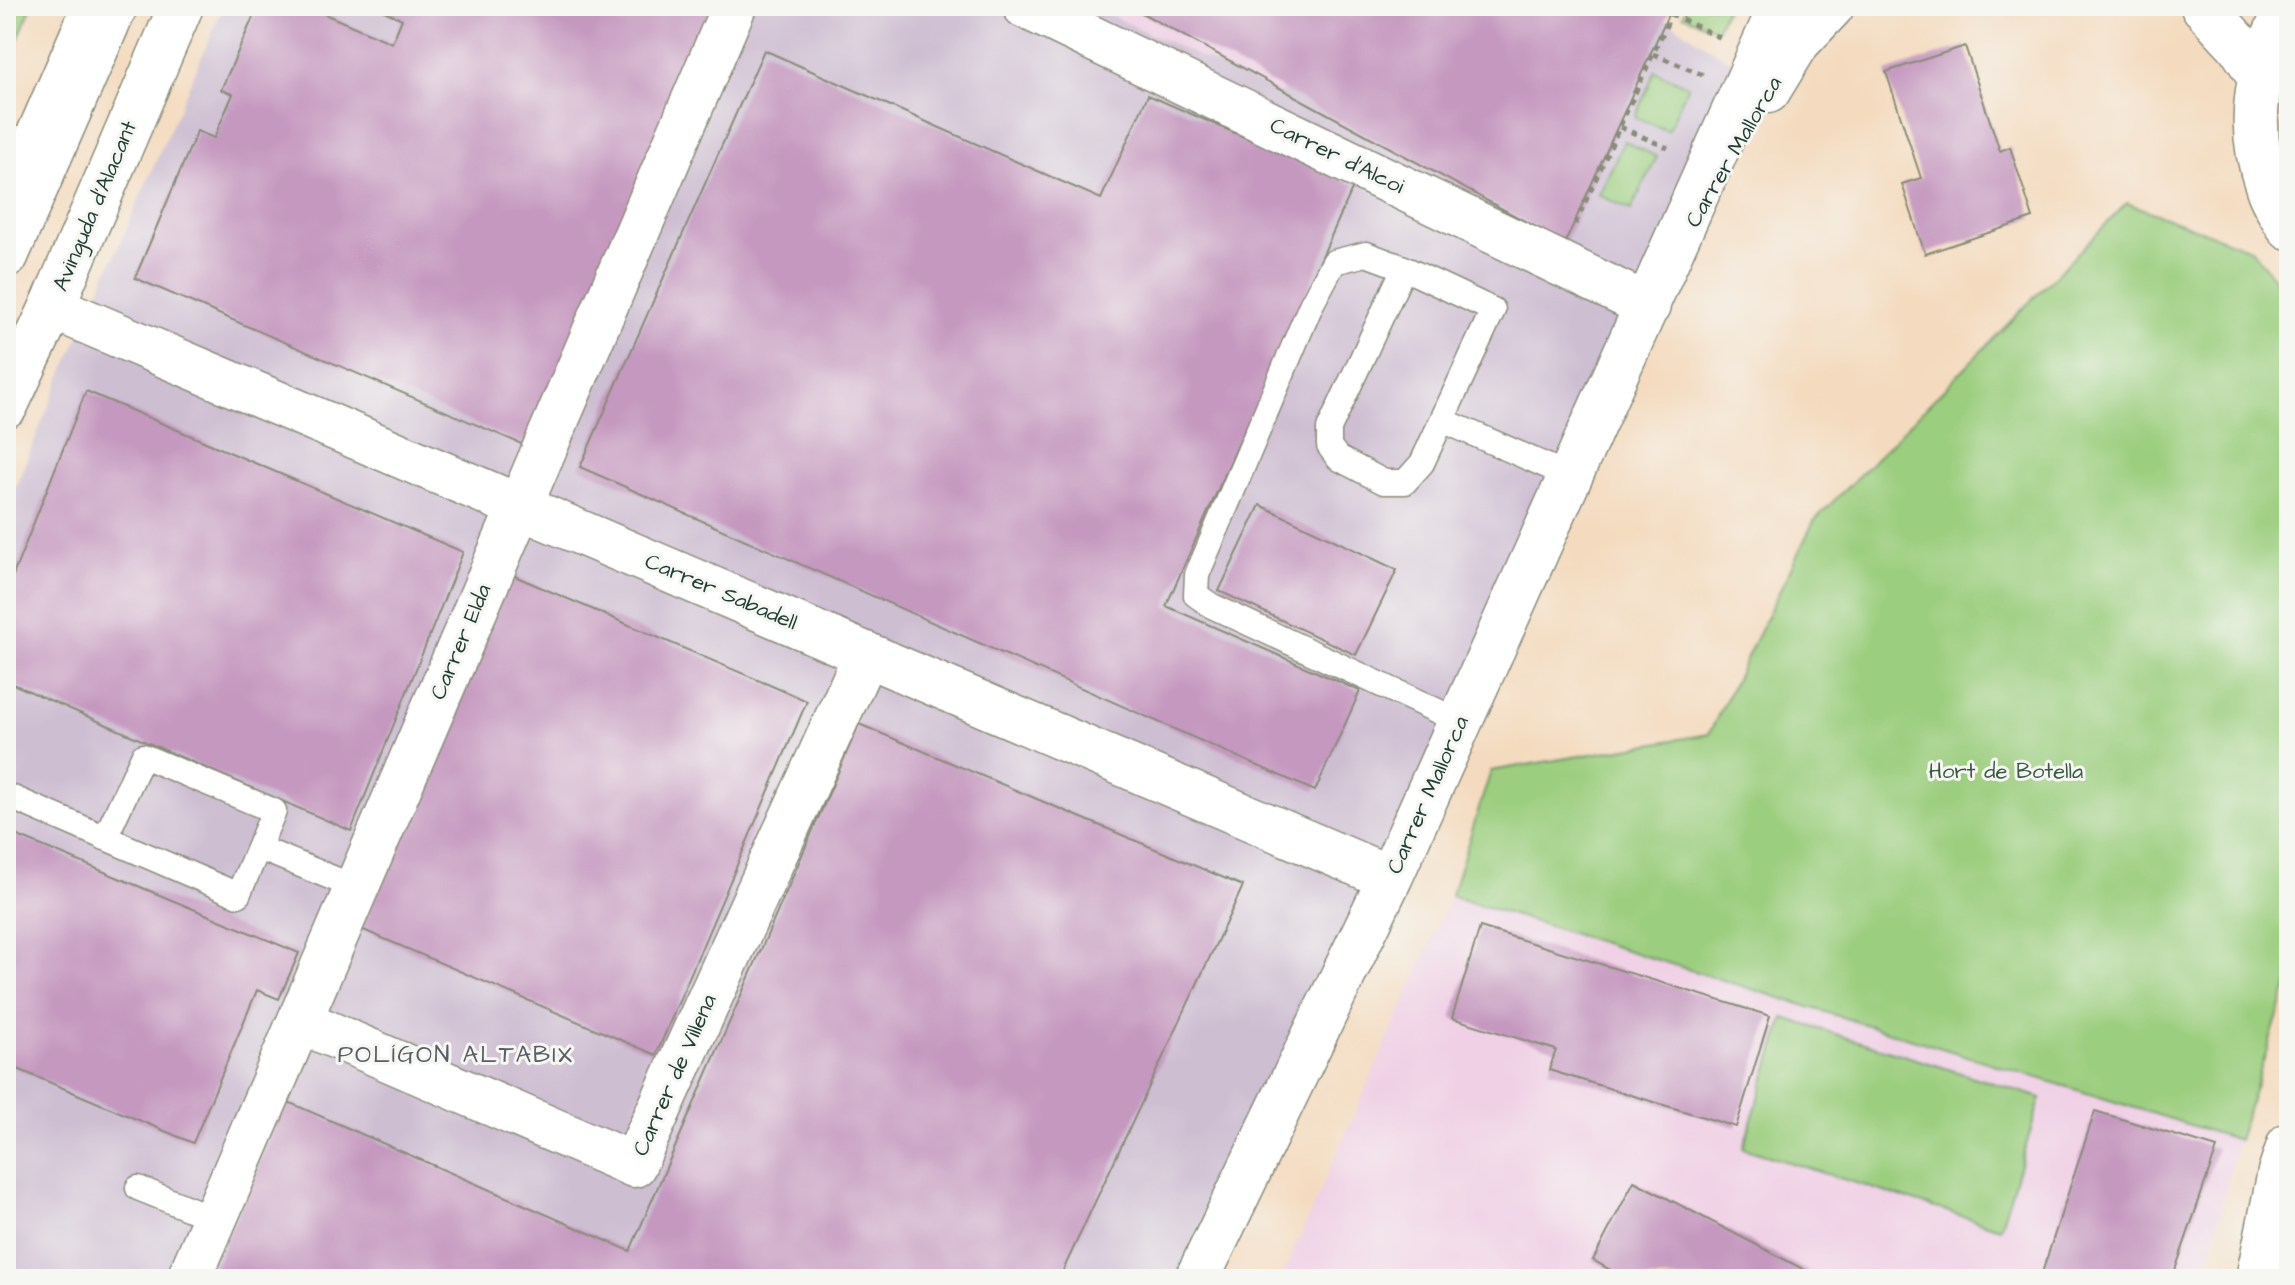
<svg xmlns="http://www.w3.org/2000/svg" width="2295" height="1285" font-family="'Architects Daughter',sans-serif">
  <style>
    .built { fill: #f0d0e5 }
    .industrial { fill: #cebed2 }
    .green { fill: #9bce7e; stroke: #5d8659; stroke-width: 2 }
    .building { fill: #c598bf }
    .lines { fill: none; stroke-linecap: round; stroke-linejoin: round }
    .service-casing { stroke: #8a8c7a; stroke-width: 27 }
    .minor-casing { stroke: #8a8c7a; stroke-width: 47 }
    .secondary-casing { stroke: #8a8c7a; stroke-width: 47 }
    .primary-casing { stroke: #8a8c7a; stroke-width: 47 }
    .path { stroke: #8a8c7a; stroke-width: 5; stroke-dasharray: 6 6; stroke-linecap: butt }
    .service { stroke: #fff; stroke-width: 24 }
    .minor { stroke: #fff; stroke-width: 44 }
    .secondary { stroke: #fff; stroke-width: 44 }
    .primary { stroke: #fff; stroke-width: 44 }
    .labels { text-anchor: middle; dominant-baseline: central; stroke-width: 6; stroke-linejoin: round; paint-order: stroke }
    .street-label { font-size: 22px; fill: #1f3d34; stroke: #f6f6f2 }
    .park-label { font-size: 22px; fill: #385a43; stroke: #f6f6f2 }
    .neighbourhood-label { font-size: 24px; letter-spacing: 2px; fill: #595d65; stroke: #f6f6f2 }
  </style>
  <rect width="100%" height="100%" fill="#f6f6f2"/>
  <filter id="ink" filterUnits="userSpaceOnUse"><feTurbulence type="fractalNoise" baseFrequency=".0125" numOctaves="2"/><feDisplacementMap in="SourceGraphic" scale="16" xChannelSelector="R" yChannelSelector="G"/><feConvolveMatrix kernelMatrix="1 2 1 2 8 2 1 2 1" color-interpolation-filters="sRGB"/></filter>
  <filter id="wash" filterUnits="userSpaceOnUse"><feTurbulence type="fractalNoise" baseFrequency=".006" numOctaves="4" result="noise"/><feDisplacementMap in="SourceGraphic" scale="32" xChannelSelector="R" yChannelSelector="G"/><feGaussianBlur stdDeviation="1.8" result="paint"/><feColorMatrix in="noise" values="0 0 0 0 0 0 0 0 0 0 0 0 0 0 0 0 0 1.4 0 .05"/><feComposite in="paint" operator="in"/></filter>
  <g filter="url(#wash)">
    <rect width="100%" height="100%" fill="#f4dbbf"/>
    <path class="built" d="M1090 6H1364L1280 94Z
      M1451 896 2238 1140 2204 1279H1281Z"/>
    <path class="industrial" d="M224 6H1090L1280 94 1364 6H1637L1667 20 1750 74 1197 1279H6V510L49 405Z"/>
    <path class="green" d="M6 6H32L6 67Z
      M1687 6H1727L1716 30 1683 15Z
      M1655 71 1688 86 1668 131 1635 117Z
      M1624 141 1657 157 1631 210 1599 195Z
      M2127 203 2251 249 2289 297V981L2238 1140 1451 896 1491 771 1709 734 1814 521Z
      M1784 1018 2041 1098 2000 1228 1743 1148Z"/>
    <g id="blocks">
      <path class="building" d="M258 6H306L392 43 402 19 373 6H717L526 446 135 278 197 131 214 138 233 94 221 90Z
        M1129 6H1672L1565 243Z
        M1965 46 2000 151 2010 147 2033 218 1925 254 1902 184 1921 178 1886 72Z
        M764 50 1101 199 1148 95 1354 185 1166 606 1360 691 1315 791 580 467Z
        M86 391 463 552 351 831 6 681V593Z
        M1260 505 1397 570 1356 655 1219 591Z
        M512 575 807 701 656 1055 361 929Z
        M859 724 1243 886 1059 1279H210L286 1101 630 1251Z
        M6 831 299 953 279 999 257 990 193 1143 6 1064Z
        M1480 927 1770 1016 1736 1127 1549 1070 1556 1050 1452 1018Z
        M2095 1111 2217 1148 2172 1279H2040Z
        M1634 1181 1822 1279H1626L1593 1260Z"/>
    </g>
  </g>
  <g filter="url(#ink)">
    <use href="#blocks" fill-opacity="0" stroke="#8a8c7a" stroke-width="2"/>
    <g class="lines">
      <defs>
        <path id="service" d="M6 185 84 6
          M1404 268 1329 429V446L1338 458 1384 482H1405L1422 463 1493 310 1404 268 1366 254 1334 262 1311 305 1197 575 1196 595 1212 606 1461 722
          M1442 420 1572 477
          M6 795 238 895 274 811 143 756 105 838
          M259 848 357 888
          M138 1188 215 1219"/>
        <path id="minor" d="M1025 6 1648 306
          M1768 91 1798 42 1832 6
          M52 307 1390 878
          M300 1021 634 1165 866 654
          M189 1279 734 6
          M1197 1279 1390 878 1781 6"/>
        <path id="secondary" d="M6 256 115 6
          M6 405 52 307 181 6"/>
        <path id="primary" d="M2203 6 2239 45 2259 75
          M2289 7C2256 64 2245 125 2268 188 2272 202 2282 215 2289 227
          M2258 1279 2280 1172 2289 1145"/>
      </defs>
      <use href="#service" class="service-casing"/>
      <use href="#minor" class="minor-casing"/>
      <use href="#secondary" class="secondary-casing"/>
      <use href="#primary" class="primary-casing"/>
      <path class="path" d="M1671 14 1721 38
        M1653 54 1703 75
        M1620 127 1668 148
        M1575 224 1675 6"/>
      <use href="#service" class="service"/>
      <use href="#minor" class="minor"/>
      <use href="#secondary" class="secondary"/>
      <use href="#primary" class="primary"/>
    </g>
  </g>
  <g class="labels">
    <g class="street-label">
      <text transform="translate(1734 152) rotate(-60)">Carrer Mallorca</text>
      <text transform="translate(1337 156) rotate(26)">Carrer d'Alcoi</text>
      <text transform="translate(95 206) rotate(-67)">Avinguda d'Alacant</text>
      <text transform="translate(721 592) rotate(23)">Carrer Sabadell</text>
      <text transform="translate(461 642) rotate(-67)">Carrer Elda</text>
      <text transform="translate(1428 795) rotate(-66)">Carrer Mallorca</text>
      <text transform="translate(675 1075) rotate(-66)">Carrer de Villena</text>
    </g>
    <g class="park-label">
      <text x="2006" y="771">Hort de Botella</text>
    </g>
    <g class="neighbourhood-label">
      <text x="456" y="1055">POLÍGON ALTABIX</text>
    </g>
  </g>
  <rect width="2295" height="1285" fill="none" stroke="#f6f6f2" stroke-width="32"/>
</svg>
